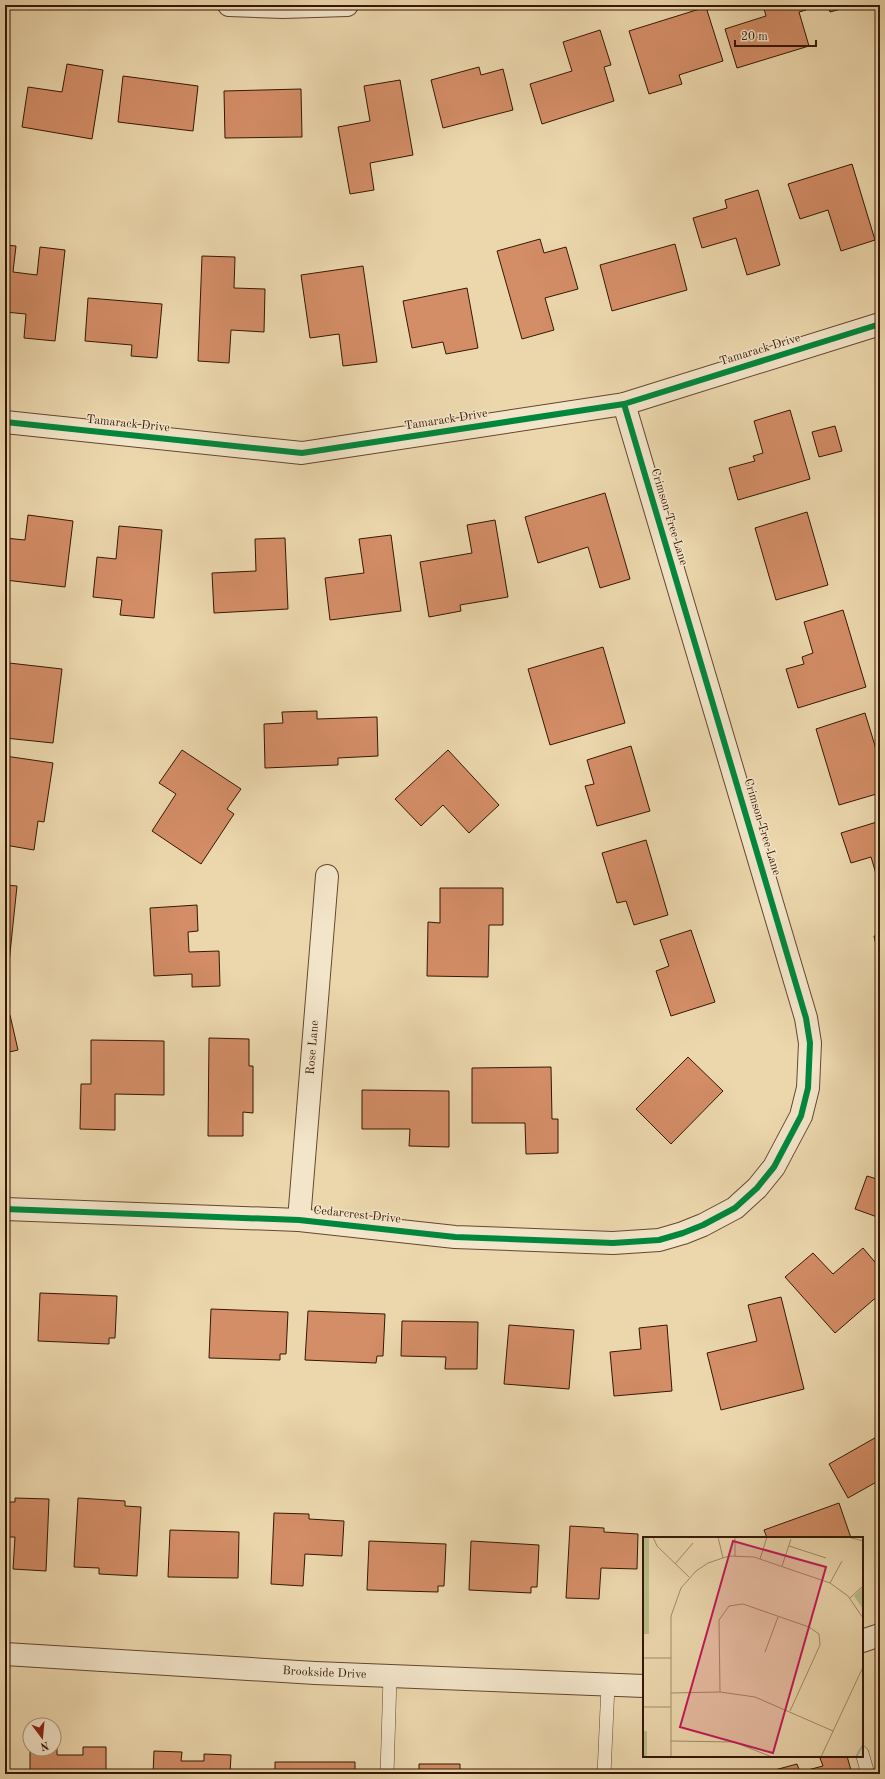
<svg xmlns="http://www.w3.org/2000/svg" width="885" height="1779" font-family="'Old Standard TT',serif">
  <style>
    .building { fill: #d38d67; stroke: #351703 }
    .lines { fill: none; stroke-linecap: round; stroke-linejoin: round }
    .service-casing { stroke: #63472e; stroke-width: 14 }
    .minor-casing { stroke: #63472e; stroke-width: 24 }
    .service { stroke: #f3e5ca; stroke-width: 13 }
    .minor { stroke: #f3e5ca; stroke-width: 22 }
    .cycleway-casing { stroke: #f3e5ca; stroke-width: 8 }
    .cycleway { stroke: #00873e; stroke-width: 6 }
    .labels { text-anchor: middle; dominant-baseline: central; stroke-width: 3; stroke-linejoin: round; paint-order: stroke }
    .street-label { font-size: 12px; fill: #351703; stroke: #f3e5ca }
    .inset-river { fill: none; stroke: #9cb7b4; stroke-width: 2 }
    .inset-road { fill: none; stroke: #a38a69; stroke-width: 1 }
    .view { fill: #c2185b; fill-opacity: 0.15; stroke: #c2185b; stroke-width: 2 }
    .inset-edge { fill: none; stroke: #351703; stroke-width: 2 }
  </style>
  <rect width="100%" height="100%" fill="#ecd7ad"/>
  <filter id="stains"><feTurbulence type="fractalNoise" baseFrequency=".005" numOctaves="4"/><feColorMatrix values="0 0 0 0 .2 0 0 0 0 .09 0 0 0 0 .02 0 0 0 .5 -.17"/></filter>
  <radialGradient id="worn" r=".72"><stop offset=".6" stop-color="#630" stop-opacity="0"/><stop offset="1" stop-color="#630" stop-opacity=".3"/></radialGradient>
  <path class="building" d="M763 5H804L806 10 799 12 809 46 737 68 725 29 766 16Z
    M828 5H855L830 12Z
    M706 7 723 61 679 75 682 84 649 94 629 31Z
    M600 30 611 65 604 67 614 101 542 124 530 84 572 71 563 42Z
    M5 58H8L5 78Z
    M67 64 103 70 92 139 22 127 28 87 62 92Z
    M479 67 481 75 503 69 513 110 443 128 431 80Z
    M123 76 198 86 193 131 118 122Z
    M400 80 413 155 370 163 374 190 350 194 338 127 370 121 364 86Z
    M301 89 302 137 225 138 224 91Z
    M852 164 875 240 841 251 828 210 800 219 788 184Z
    M758 190 780 265 747 275 736 238 702 248 693 218 727 208 725 200Z
    M540 239 544 253 566 247 578 289 545 298 554 330 522 339 497 251Z
    M675 244 687 290 612 311 600 265Z
    M5 245 16 246 13 272 37 275 40 247 65 250 55 341 24 338 26 314 5 312V314Z
    M202 256 235 257 234 288 265 289 264 332 231 330 229 363 198 361Z
    M363 266 377 362 343 366 339 334 310 338 301 275Z
    M467 288 478 348 446 354 443 342 412 348 403 301Z
    M88 298 162 304 157 358 131 356 132 345 85 341Z
    M790 410 810 479 738 500 729 468 755 461 753 456 763 453 754 421Z
    M835 426 842 451 819 457 812 432Z
    M605 493 630 579 600 588 588 547 538 563 525 517Z
    M807 512 828 585 776 600 755 528Z
    M28 515 73 521 65 587 5 580V538L25 540Z
    M495 520 508 597 460 605 461 611 429 617 420 562 472 553 467 525Z
    M119 526 162 530 154 618 120 615 122 600 93 597 97 557 116 559Z
    M391 535 401 611 330 620 325 578 364 573 359 539Z
    M285 538 288 609 214 613 212 573 256 571 255 539Z
    M843 610 866 687 798 708 786 669 804 664 802 657 813 653 804 622Z
    M603 647 625 723 550 745 528 669Z
    M9 663 62 669 53 743 5 738V697Z
    M317 711V719L377 717 378 756 338 758V765L265 768 264 724 283 723 282 712Z
    M865 713 880 762V793L839 805 816 729Z
    M631 746 650 811 597 826 585 786 594 784 587 760Z
    M182 750 241 789 227 809 234 814 201 864 152 831 176 794 159 783Z
    M448 750 499 805 469 833 443 805 421 826 395 799Z
    M5 756 53 763 44 822 38 821 34 850 5 845Z
    M880 821V887L871 857 851 863 841 833Z
    M646 840 668 915 634 925 626 901 617 903 602 853Z
    M5 885 17 886 7 982H5Z
    M440 888H503V925H489L488 977 427 976 428 922 440 923Z
    M197 905 198 931 188 932 189 952 219 951 220 986 192 987V974L154 976 150 908Z
    M691 930 715 1002 671 1016 656 971 669 966 660 940Z
    M880 935V962L874 936Z
    M10 1015 18 1050 5 1053V1016Z
    M209 1038 249 1039V1066H253V1113L243 1112V1136H208Z
    M91 1040 164 1041V1095L115 1094V1130L80 1129 81 1084H91Z
    M688 1057 723 1091 671 1144 636 1109Z
    M551 1067 552 1119H558V1153L526 1154 525 1123H472V1068Z
    M5 1076 9 1093 5 1094Z
    M362 1090 449 1091V1147L409 1146 410 1129H362Z
    M867 1176 880 1180V1218L855 1209Z
    M863 1248 880 1268V1294L835 1333 785 1277 813 1253 833 1274Z
    M40 1293 117 1296 115 1338H109V1344L38 1341Z
    M781 1297 804 1389 721 1410 707 1353 757 1341 748 1305Z
    M211 1309 288 1312 286 1354H280V1360L209 1358Z
    M308 1311 385 1314 383 1356H377L376 1363 305 1360Z
    M402 1321 478 1322 477 1369H445L446 1357 401 1356Z
    M509 1325 574 1330 569 1389 504 1384Z
    M667 1325 672 1391 614 1396 610 1352 641 1349 639 1328Z
    M880 1435V1480L848 1498 829 1464Z
    M15 1498 49 1499 46 1571 13 1569 15 1537H5V1502H15Z
    M78 1498 125 1501V1506L141 1507 137 1576 99 1574V1568L74 1567Z
    M839 1503 851 1538H767L764 1530Z
    M274 1513 309 1514V1519L344 1521 342 1556 305 1554 303 1586 271 1584Z
    M570 1526 604 1528V1532L638 1534 637 1569 601 1568 599 1599 566 1598Z
    M170 1530 239 1532 238 1578 168 1577Z
    M369 1541 446 1544 444 1586H438V1592L367 1590Z
    M471 1541 539 1545 537 1587H531V1593L469 1590Z
    M54 1746H57V1755H83V1747H106V1774H30V1749H54Z
    M154 1751 182 1752 181 1761H204V1754L231 1755 230 1774H153Z
    M826 1756H847L852 1774H772L771 1771 797 1764 800 1772 823 1766 820 1758Z
    M275 1762H355V1774H275Z
    M419 1764H460V1774H419Z"/>
  <g class="lines">
    <defs>
      <path id="service" d="M862 1753 868 1774
        M387 1774 390 1677
        M604 1774 608 1685"/>
      <g id="minor">
        <path d="M229 5 283 7 347 5"/>
        <path d="M5 422 302 453 624 404 880 324"/>
        <path d="M5 1209 299 1220 455 1237 613 1243 659 1240 683 1233 703 1225 735 1208 757 1188 774 1167 801 1116 808 1088 810 1043 806 1018 624 404"/>
        <path id="s1" d="M299 1220 327 876"/>
        <path d="M862 1641 880 1635"/>
        <path id="s2" d="M5 1654 315 1673 644 1686"/>
      </g>
    </defs>
    <use href="#service" class="service-casing"/>
    <use href="#minor" class="minor-casing"/>
    <use href="#service" class="service"/>
    <use href="#minor" class="minor"/>
    <defs>
      <path id="cycleway" d="M5 422 302 453 624 404 880 324
        M5 1209 299 1220 455 1237 613 1243 659 1240 683 1233 703 1225 735 1208 757 1188 774 1167 801 1116 808 1088 810 1043 806 1018 624 404"/>
    </defs>
    <use href="#cycleway" class="cycleway-casing"/>
    <use href="#cycleway" class="cycleway"/>
  </g>
  <g class="labels">
    <g class="street-label">
      <text transform="translate(760 350) rotate(-17)">Tamarack Drive</text>
      <text transform="translate(446 420) rotate(-9)">Tamarack Drive</text>
      <text transform="translate(128 424) rotate(6)">Tamarack Drive</text>
      <text transform="translate(669 517) rotate(73)">Crimson Tree Lane</text>
      <text transform="translate(762 827) rotate(73)">Crimson Tree Lane</text>
      <text stroke="none"><textPath href="#s1" startOffset="173">Rose Lane</textPath></text>
      <text transform="translate(357 1215) rotate(6)">Cedarcrest Drive</text>
      <text stroke="none"><textPath href="#s2" startOffset="320">Brookside Drive</textPath></text>
    </g>
  </g>
  <g transform="translate(643 1537)">
    <rect width="220" height="220" fill="#ecd7ad"/>
    <path d="M0 0H6V97H0ZM220 50V72L211 59ZM0 194H4V220H0Z" fill="#b9be89"/>
    <path class="inset-river" d="M213 220 220 208"/>
    <path class="inset-road" d="M10 0 14 9 46 40M75 0 80 21M92 0V19M205 0 220 4M146 9 183 21M117 22 124 0M32 27 50 6M139 29 148 2M187 46 199 24M207 61 220 49M122 115 135 80M0 121H28M77 155 76 83 86 69 100 67 166 90 176 97 177 108 147 174M28 156 77 155 112 160 190 194M0 170H28M28 204 91 205 129 220M28 220V79L38 51 53 34 65 26 86 19 111 20 187 46 205 59 220 81M178 220 220 130"/>
    <path class="view" d="M90 4 183 30 130 216 37 190Z"/>
    <rect width="220" height="220" class="inset-edge"/>
  </g>
  <rect width="885" height="1779" fill="none" stroke="#ecd7ad" stroke-width="20"/>
  <rect x="6" y="6" width="873" height="1767" fill="none" stroke="#351703" stroke-width="2"/>
  <rect x="10" y="10" width="865" height="1759" fill="none" stroke="#351703"/>
  <g transform="translate(42 1737) rotate(164)"><circle r="19" fill="#f3e5ca" stroke="#a7937a"/>
  <path d="M0-3L7 15L0 10L-7 15Z" fill="#8f2418"/>
  <text y="-6" font-size="11" font-weight="bold" text-anchor="middle" fill="#351703">N</text>
  </g>
  <path d="M735 40v6h81v-6" fill="none" stroke="#351703" stroke-width="2"/>
  <text x="741" y="40" font-size="12" fill="#351703" stroke="#f3e5ca" stroke-width="3" paint-order="stroke">20 m</text>
  <rect width="100%" height="100%" filter="url(#stains)"/>
  <rect width="100%" height="100%" fill="url(#worn)"/>
</svg>
